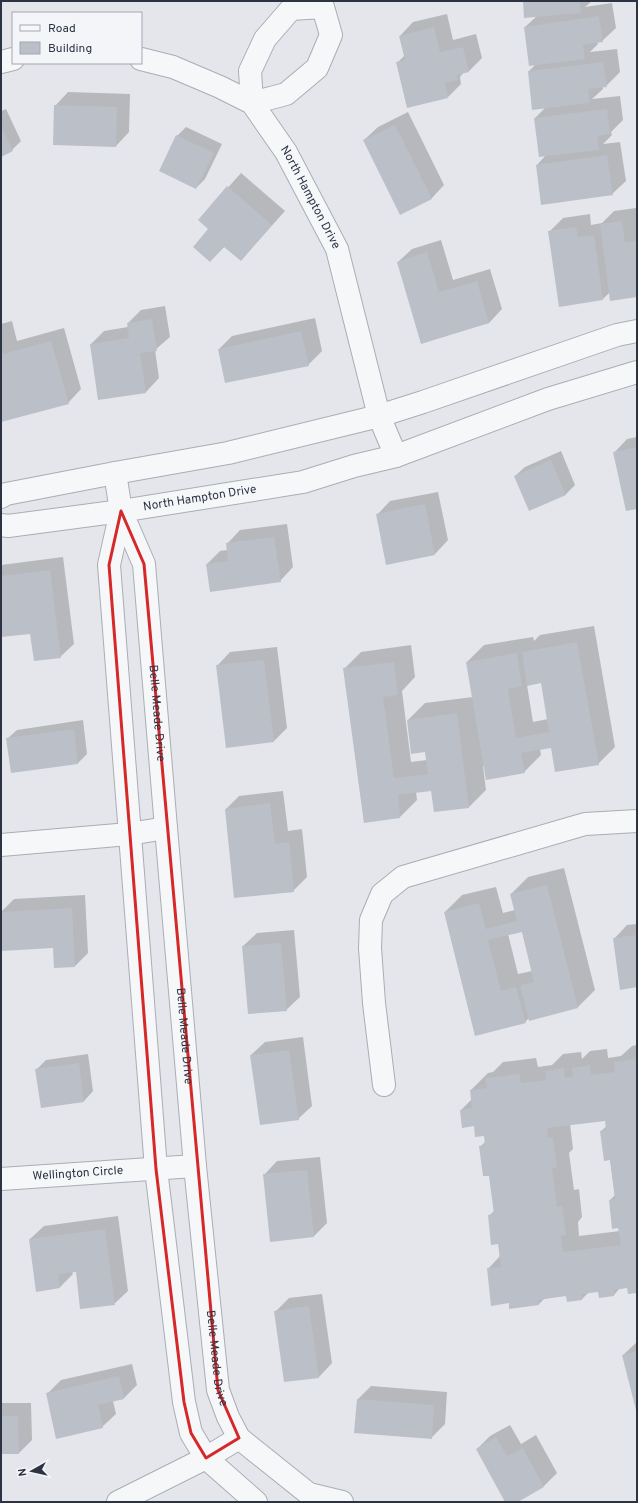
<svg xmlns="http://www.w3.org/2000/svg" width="638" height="1503" font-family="Overpass,sans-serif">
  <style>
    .shadow { fill: #0003; fill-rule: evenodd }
    .building { fill: #bbbfc8; fill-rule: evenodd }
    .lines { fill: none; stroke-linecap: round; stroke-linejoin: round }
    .minor-casing { stroke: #a9adb5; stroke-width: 24 }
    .minor { stroke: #f6f7f9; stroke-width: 22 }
    .marked { fill: none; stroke: #d62828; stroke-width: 3; stroke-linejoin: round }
    .labels { text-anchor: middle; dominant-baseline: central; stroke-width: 3.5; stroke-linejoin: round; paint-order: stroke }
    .street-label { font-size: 12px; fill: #2c3343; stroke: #f3f5f8 }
  </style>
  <rect width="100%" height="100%" fill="#e4e6eb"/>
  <path class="shadow" d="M524 1H592L585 7 612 3 616 28 602 41 597 42 598 44 590 52 617 49 620 72 606 86H602L603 89 592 99 620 96 623 120 611 132 612 135 603 144 620 142 626 181 612 194 537 165 546 155 535 118 545 108 529 71 535 65 525 27 537 16Z
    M447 14 453 40 476 34 482 58 469 71 464 72 460 77 461 84 448 97 398 62 405 55 400 36 413 22Z
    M68 92 130 94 129 132 116 146 55 106Z
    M6 109 21 141 12 150 1 156V111Z
    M408 112 444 185 431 199 364 140 378 127Z
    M186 127 222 144 205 179 196 188 177 136Z
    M241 173 285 211 241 260 225 246 210 261V229L199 220Z
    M636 208 637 219V296L610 292 603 299 549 232 563 218 590 214 591 225 602 223 614 211Z
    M441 240 453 280 490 269 502 309 489 323 422 342 398 262 412 249Z
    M165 306 170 337 155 350 159 378 146 392 99 399 91 344 104 331 128 327V323L141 310Z
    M315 318 322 351 308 365 219 349 232 336Z
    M12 321 17 341 64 328 81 389 68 403 1 421V324Z
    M637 437V508L614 453 627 439Z
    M561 451 575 485 566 494 529 509 515 476 525 467Z
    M438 492 448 540 435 554 377 515 390 501Z
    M287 524 293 567 280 581 207 564 220 551 227 550V544L240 530Z
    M63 557 74 644 60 657 31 633 1 636V565Z
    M594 626 615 747 598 764 552 747 540 749 541 755 524 772 483 766 486 790 469 807 435 811 432 790 416 792 417 800 400 817 364 821 344 669 361 652 411 645 415 677 402 691 411 762 427 760 426 751 408 720 425 703 473 697 467 662 484 645 533 637 534 641 540 635ZM542 682 548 719 533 722 527 685Z
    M277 647 287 728 273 742 217 666 230 652Z
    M83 720 87 754 78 763 12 772 7 739 17 730Z
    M283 791 288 831 302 829 307 877 293 891 226 809 239 796Z
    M564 868 595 990 578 1007 529 1018 525 1022 476 1034 445 912 462 895 496 887 503 913 515 910 511 894 528 877ZM522 931 532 971 518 974 508 934Z
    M85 895 88 953 75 966 54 947 1 923V912L14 899Z
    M637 924V986L614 939 627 925Z
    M294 930 300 997 286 1010 243 946 257 933Z
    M303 1037 312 1106 298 1119 251 1055 265 1042Z
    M637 1045V1292L628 1287 620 1288 614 1295 599 1291 589 1292 582 1299 567 1295 545 1298 539 1304 509 1302 488 1269 500 1256 499 1243 489 1216 495 1210 490 1175 480 1147 486 1141 485 1135 461 1110 472 1099 471 1090 488 1073 493 1072 503 1062 536 1058 538 1067 552 1065 563 1054 581 1052 582 1059 590 1051 607 1049 608 1058 621 1056 632 1046ZM606 1120 607 1126 601 1131 610 1159 615 1195 610 1200 620 1231 579 1236 578 1222 582 1217 579 1189 574 1190 569 1153 573 1149 570 1124Z
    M88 1054 93 1091 84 1101 37 1069 46 1060Z
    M320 1157 327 1223 313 1237 264 1175 277 1161Z
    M118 1216 128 1291 114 1304 77 1271 72 1272 73 1274 59 1288 30 1239 44 1226Z
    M322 1294 332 1363 319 1377 275 1312 289 1298Z
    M637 1342V1407L623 1355Z
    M132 1364 137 1385 124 1398 113 1401 116 1414 102 1427 47 1394 61 1380Z
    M371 1386 447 1392 445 1424 431 1438 356 1432 358 1399Z
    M1 1403H31L32 1440 19 1453H1Z
    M510 1425 521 1444 536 1435 557 1473 544 1486 516 1502H506L477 1449 490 1436Z"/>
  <path class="building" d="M523 1H580L581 13 524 18Z
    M599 16 603 42 583 45 585 59 529 66 524 27Z
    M434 27 440 52 463 47 469 72 457 75 458 80 445 83 448 98 407 108 396 62 405 60 399 36Z
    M603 62 607 87 588 89 590 103 532 110 528 71Z
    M54 105 117 107 116 147 53 145Z
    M607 109 610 134 597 136 599 150 539 157 534 118Z
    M395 125 432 199 400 215 363 140Z
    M1 127 13 151 1 157Z
    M176 135 214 153 196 189 159 171Z
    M607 155 613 195 541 205 536 165Z
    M227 186 272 225 241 261 224 247 210 262 193 247 208 229 198 220Z
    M622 221 625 242 637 241V297L610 301 600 224Z
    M576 227 578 237 594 235 603 300 559 307 548 231Z
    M427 252 439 292 477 281 489 323 421 344 397 262Z
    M152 319 157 351 140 353 146 393 98 400 90 344 129 338 127 323Z
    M301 331 309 366 225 383 218 349Z
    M51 341 69 404 1 422V346L3 354Z
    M637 447V509L626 511 613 452Z
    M551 460 566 495 529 511 514 476Z
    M425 504 435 555 386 565 376 514Z
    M274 537 281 582 210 592 206 564 228 561 226 543Z
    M50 570 61 658 34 661 30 634 1 637V576Z
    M577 642 599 765 555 772 551 748 521 753 525 773 486 780 466 662 517 653 522 686 508 689 516 738 549 732 541 683 527 686 522 652Z
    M264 660 274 742 226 748 216 665Z
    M394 662 398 695 383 697 394 778 428 774 425 752 411 754 407 720 457 713 469 808 434 812 431 791 398 795 400 818 364 823 343 668Z
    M74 729 78 764 11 773 6 738Z
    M270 803 275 844 289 842 294 892 234 898 225 809Z
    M547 885 578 1008 529 1021 520 985 534 982 522 932 488 940 501 991 516 987 526 1023 475 1036 444 912 479 903 486 929 517 921 510 894Z
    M72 908 75 967 54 968 53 948 1 951V912Z
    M637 935V987L620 990 613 938Z
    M281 943 287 1011 248 1014 242 946Z
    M289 1050 299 1120 260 1125 250 1055Z
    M637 1059V1293L628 1294 627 1288 614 1290V1296L599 1298 598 1292 582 1294V1300L567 1302 566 1296 538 1300 539 1305 509 1309V1303L491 1306 487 1268 501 1267 498 1244 491 1245 488 1215 494 1214 489 1176H483L479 1146 485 1145 484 1136 475 1137 474 1126 462 1128 460 1110 472 1108 470 1090 487 1088 485 1078 520 1074 521 1083 541 1081 546 1080 545 1071 564 1068 565 1078 573 1077 572 1068 590 1065 591 1075 615 1072 614 1062ZM605 1121 606 1130 600 1131 604 1161 610 1160 615 1199 609 1200 612 1229 618 1228 621 1245 563 1252 561 1236 566 1235 562 1206 557 1207 552 1168 557 1167 553 1137 548 1138 547 1128Z
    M79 1063 84 1102 41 1108 35 1069Z
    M307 1170 314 1237 270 1242 263 1174Z
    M105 1229 115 1305 80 1309 76 1272 58 1274 60 1288 36 1292 29 1239Z
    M309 1306 319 1378 284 1382 274 1311Z
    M637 1351V1410H636L622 1355Z
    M119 1376 124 1399 98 1405 103 1428 56 1439 46 1393Z
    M357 1399 434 1405 432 1439 354 1433Z
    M1 1416H18L19 1454H1Z
    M496 1437 507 1456 523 1448 544 1487 518 1502H505L476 1449Z"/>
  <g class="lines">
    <defs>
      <g id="minor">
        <path d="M323 7 331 35 317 68 286 94 252 103 250 71 265 39 291 9Z"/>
        <path id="s1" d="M141 59 173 67 220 87 252 103 286 152 337 249 379 416 396 456"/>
        <path d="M1 62 13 59"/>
        <path id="s2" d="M115 473 121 511 144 564 166 828 195 1166 218 1390 228 1417 239 1438 309 1494 342 1502"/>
        <path d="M1 497 6 494 115 473 228 453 379 416 423 402 617 335 637 331"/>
        <path d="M121 511 109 565 156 1169 184 1402 191 1433 206 1458 256 1502"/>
        <path id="s3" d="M1 525 8 526 121 511 303 482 354 466 396 456 548 399 637 372"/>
        <path d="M1 845 129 834 166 828"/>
        <path d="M384 1085 374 1003 370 948 371 920 382 894 403 877 585 824 637 821"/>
        <path id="s4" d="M1 1179 195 1166"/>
        <path d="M118 1502 206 1458 239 1438"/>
      </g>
    </defs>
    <use href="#minor" class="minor-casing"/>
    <use href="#minor" class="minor"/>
  </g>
  <path class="marked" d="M121 511 144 564 218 1390 239 1438 206 1458 191 1433 184 1402 156 1169 109 565Z"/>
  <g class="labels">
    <g class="street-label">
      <text stroke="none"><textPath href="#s1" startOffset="231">North Hampton Drive</textPath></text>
      <text stroke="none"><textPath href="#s3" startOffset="201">North Hampton Drive</textPath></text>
      <text stroke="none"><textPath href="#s2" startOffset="246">Belle Meade Drive</textPath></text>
      <text stroke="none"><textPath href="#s2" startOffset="570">Belle Meade Drive</textPath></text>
      <text stroke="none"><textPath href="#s4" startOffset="77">Wellington Circle</textPath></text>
      <text stroke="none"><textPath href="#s2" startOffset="894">Belle Meade Drive</textPath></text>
    </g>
  </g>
  <rect width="638" height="1503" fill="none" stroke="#2c3343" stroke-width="4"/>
  <rect x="12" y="12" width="130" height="52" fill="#f3f5f8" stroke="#a3a7b0"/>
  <rect x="20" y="25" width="20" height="6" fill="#f6f7f9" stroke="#a3a7b0"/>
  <text x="48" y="32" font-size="12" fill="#2c3343">Road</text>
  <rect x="20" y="42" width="20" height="12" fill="#bbbfc8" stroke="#a3a7b0"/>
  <text x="48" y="52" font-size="12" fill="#2c3343">Building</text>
  <g transform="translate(32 1471) rotate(262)" stroke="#f3f5f8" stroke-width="3" paint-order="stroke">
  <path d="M0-3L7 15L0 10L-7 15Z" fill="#2c3343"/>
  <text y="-6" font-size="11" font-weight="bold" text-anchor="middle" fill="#2c3343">N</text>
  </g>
</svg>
